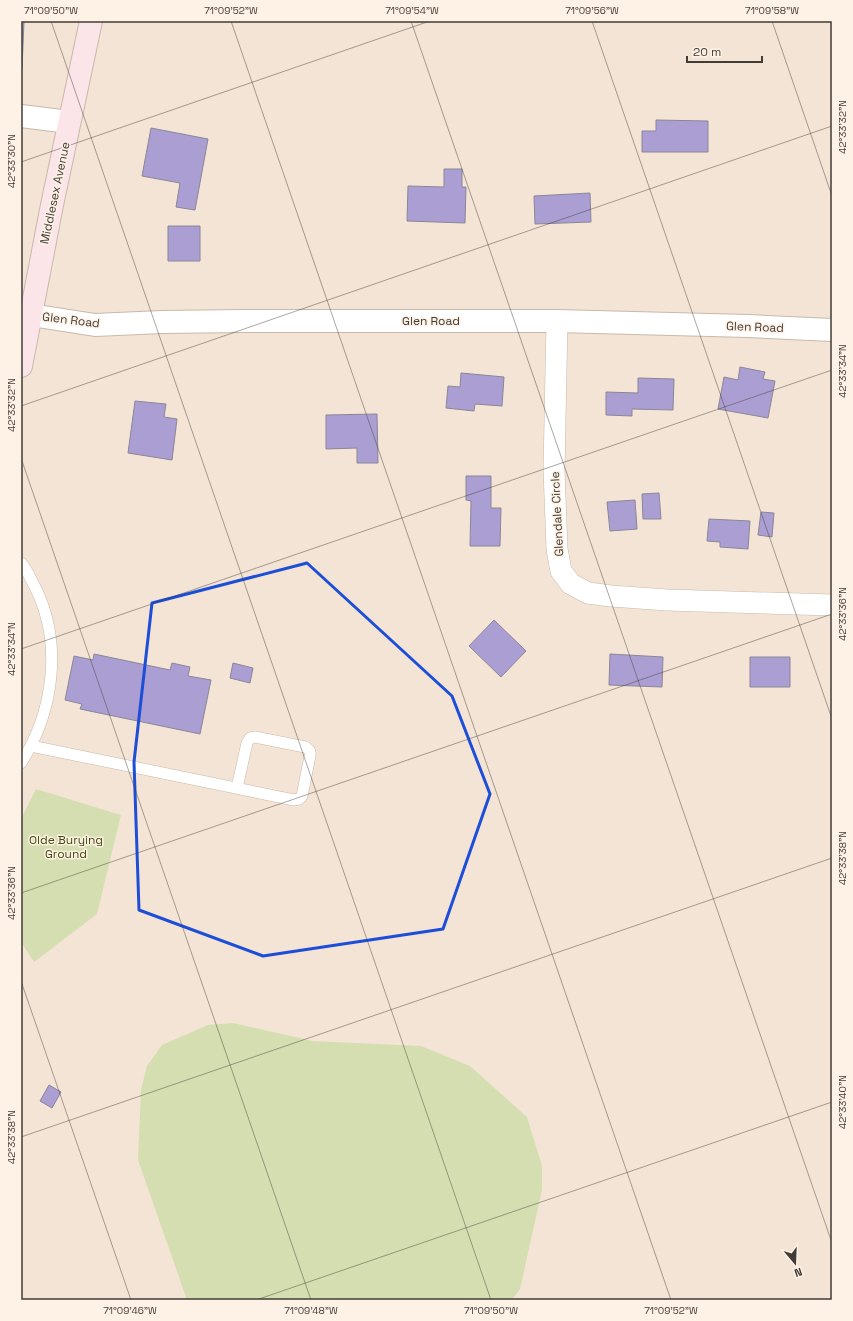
<svg xmlns="http://www.w3.org/2000/svg" width="853" height="1321" font-family="'Space Grotesk',sans-serif">
  <style>
    .green { fill: #d5deb1 }
    .building { fill: #ab9ed2; stroke: #8a8697 }
    .lines { fill: none; stroke-linecap: round; stroke-linejoin: round }
    .service-casing { stroke: #c8b9ab; stroke-width: 12 }
    .minor-casing { stroke: #c8b9ab; stroke-width: 22 }
    .tertiary-casing { stroke: #c8b9ab; stroke-width: 24 }
    .secondary-casing { stroke: #c8b9ab; stroke-width: 24 }
    .service { stroke: #fff; stroke-width: 11 }
    .minor { stroke: #fff; stroke-width: 21 }
    .tertiary { stroke: #fff; stroke-width: 22 }
    .secondary { stroke: #fce5e9; stroke-width: 22 }
    .marked { fill: none; stroke: #1d4ed8; stroke-width: 3; stroke-linejoin: round }
    .ticks { fill: none; stroke: #423c36; stroke-width: 1; stroke-opacity: 0.45 }
    .labels { text-anchor: middle; dominant-baseline: central; stroke-width: 3; stroke-linejoin: round; paint-order: stroke }
    .street-label { font-size: 12px; fill: #423c36; stroke: #fef1e5 }
    .park-label { font-size: 12px; fill: #444d0d; stroke: #fef1e5 }
    .neatline { fill: none; stroke: #423c36; stroke-width: 1.5 }
    .ticks-label { font-size: 10px; text-anchor: middle; fill: #423c36 }
  </style>
  <rect width="100%" height="100%" fill="#f3e4d5"/>
  <path class="green" d="M36 789 121 815 97 914 34 962 21 942V819Z
    M233 1023 313 1041 421 1046 470 1066 527 1117 542 1166V1190L520 1289 512 1300H187L138 1160 141 1090 147 1066 162 1045 208 1025Z"/>
  <path class="building" d="M21 21H24L22 69H21Z
    M656 120 708 121V152H642V131H656Z
    M151 128 208 139 195 210 176 207 180 183 142 176Z
    M444 169H462V187H466L465 223 407 221 408 186 444 187Z
    M590 193 591 222 535 224 534 196Z
    M168 226H200V261H168Z
    M740 367 765 372 763 379 775 381 768 418 718 409 724 377 738 380Z
    M461 373 504 377 502 406 475 404 474 411 446 408 448 386 460 387Z
    M638 378 674 379 673 410 632 409V416L606 415V392L638 393Z
    M135 401 166 404 164 417 177 419 172 460 128 453Z
    M377 414 378 463H357V448L326 449V415Z
    M466 476H491V508H501L500 546H470L471 501 466 500Z
    M659 493 661 519H643L642 494Z
    M635 500 637 529 610 531 607 502Z
    M761 512 774 513 772 537 758 535Z
    M709 519 750 521 748 549 720 547V542L707 541Z
    M494 620 526 651 501 677 469 646Z
    M94 654 170 670 172 663 190 667 188 676 211 680 200 734 80 709 82 704 65 700 74 656 93 660Z
    M610 654 663 657 662 687 609 685Z
    M750 657H790V687H750Z
    M233 663 253 668 250 683 230 678Z
    M49 1085 61 1092 52 1108 40 1101Z"/>
  <g class="lines">
    <defs>
      <path id="service" d="M21 563C27 569 31 580 35 587 63 643 54 711 21 763
        M31 746 294 800 299 799 302 796 310 756C311 751 309 749 305 747L255 737 250 738 247 743 237 788"/>
      <path id="minor" d="M557 321 554 470 557 549 561 571 571 584 588 593 611 596 667 600 832 605"/>
      <path id="tertiary" d="M21 116 69 122
        M31 315 95 325 162 322 243 321H557L748 326 832 330"/>
      <path id="secondary" d="M21 366 52 205 91 21"/>
    </defs>
    <use href="#service" class="service-casing"/>
    <use href="#minor" class="minor-casing"/>
    <use href="#tertiary" class="tertiary-casing"/>
    <use href="#secondary" class="secondary-casing"/>
    <use href="#service" class="service"/>
    <use href="#minor" class="minor"/>
    <use href="#tertiary" class="tertiary"/>
    <use href="#secondary" class="secondary"/>
  </g>
  <path class="marked" d="M307 563 452 696 490 794 443 929 263 956 139 910 134 762 152 603Z"/>
  <path class="ticks" d="M51 21 491 1300M231 21 671 1300M411 21 832 1243M592 21 832 719M772 21 832 196M21 162 430 21M21 406 832 126M21 458 311 1300M21 649 832 370M21 893 832 614M21 981 131 1300M21 1137 832 858M256 1300 832 1102"/>
  <g class="labels">
    <g class="street-label">
      <text transform="translate(55 193) rotate(-78)">Middlesex Avenue</text>
      <text transform="translate(71 320) rotate(7)">Glen Road</text>
      <text x="431" y="321">Glen Road</text>
      <text transform="translate(755 327) rotate(2)">Glen Road</text>
      <text transform="translate(557 514) rotate(-93)">Glendale Circle</text>
    </g>
    <g class="park-label">
      <text x="66" y="840">Olde Burying<tspan x="66" dy="14">Ground</tspan></text>
    </g>
  </g>
  <rect width="853" height="1321" fill="none" stroke="#fef1e5" stroke-width="44"/>
  <g transform="translate(795 1263) rotate(161)" stroke="#fef1e5" stroke-width="3" paint-order="stroke">
  <path d="M0-3L7 15L0 10L-7 15Z" fill="#423c36"/>
  <text y="-6" font-size="11" font-weight="bold" text-anchor="middle" fill="#423c36">N</text>
  </g>
  <path d="M687 56v6h75v-6" fill="none" stroke="#423c36" stroke-width="2"/>
  <text x="693" y="56" font-size="12" fill="#423c36" stroke="#fef1e5" stroke-width="3" paint-order="stroke">20 m</text>
  <rect x="22" y="22" width="809" height="1277" class="neatline"/>
  <g class="ticks-label">
    <text x="51" y="14">71°09'50"W</text>
    <text x="231" y="14">71°09'52"W</text>
    <text x="412" y="14">71°09'54"W</text>
    <text x="592" y="14">71°09'56"W</text>
    <text x="772" y="14">71°09'58"W</text>
    <text transform="translate(842 127) rotate(-90)" y="4">42°33'32"N</text>
    <text transform="translate(11 161) rotate(-90)" y="4">42°33'30"N</text>
    <text transform="translate(842 371) rotate(-90)" y="4">42°33'34"N</text>
    <text transform="translate(11 405) rotate(-90)" y="4">42°33'32"N</text>
    <text transform="translate(842 614) rotate(-90)" y="4">42°33'36"N</text>
    <text transform="translate(11 649) rotate(-90)" y="4">42°33'34"N</text>
    <text transform="translate(842 858) rotate(-90)" y="4">42°33'38"N</text>
    <text transform="translate(11 893) rotate(-90)" y="4">42°33'36"N</text>
    <text transform="translate(842 1102) rotate(-90)" y="4">42°33'40"N</text>
    <text transform="translate(11 1137) rotate(-90)" y="4">42°33'38"N</text>
    <text x="130" y="1314">71°09'46"W</text>
    <text x="311" y="1314">71°09'48"W</text>
    <text x="491" y="1314">71°09'50"W</text>
    <text x="671" y="1314">71°09'52"W</text>
  </g>
</svg>
